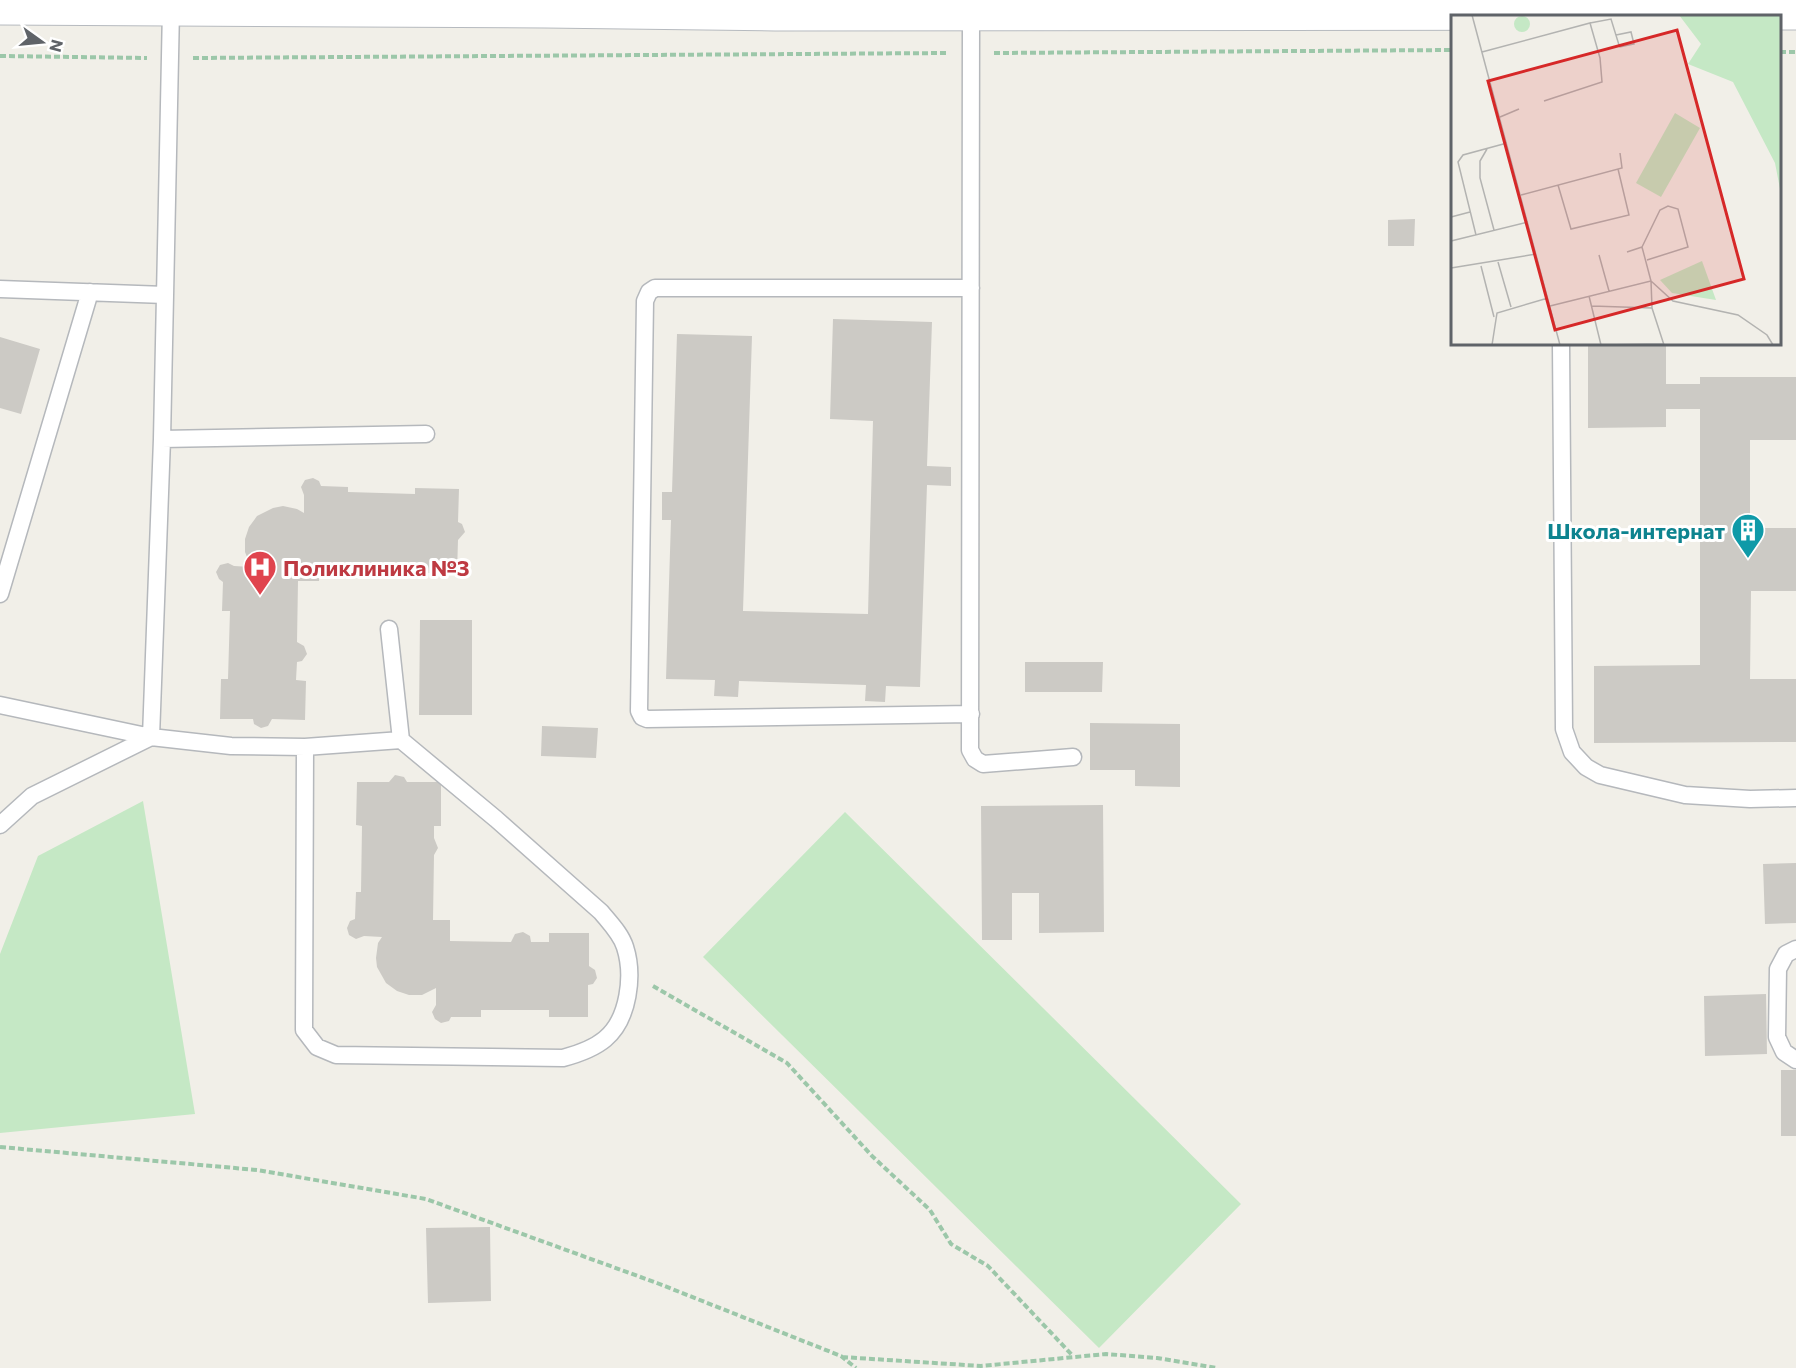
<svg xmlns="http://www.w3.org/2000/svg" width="1796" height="1368" font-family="Commissioner,sans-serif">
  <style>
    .green { fill: #c5e8c5 }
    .building { fill: #cccac5 }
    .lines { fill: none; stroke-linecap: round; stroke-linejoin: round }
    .service-casing { stroke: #b5b8bc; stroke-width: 19 }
    .secondary-casing { stroke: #b6babf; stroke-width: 35 }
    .path { stroke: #9cc7a9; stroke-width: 4; stroke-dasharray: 6 3; stroke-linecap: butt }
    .service { stroke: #fff; stroke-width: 16 }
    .secondary { stroke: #fff; stroke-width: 33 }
    .labels { text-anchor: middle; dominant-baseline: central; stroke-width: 6; stroke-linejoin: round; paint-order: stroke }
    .culture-label { font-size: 22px; font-weight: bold; fill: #0d838f; stroke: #fff; text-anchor: end }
    .health-label { font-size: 22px; font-weight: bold; fill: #be3a42; stroke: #fff; text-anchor: start }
    .inset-road { fill: none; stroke: #b3b3b1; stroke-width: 1.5 }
    .view { fill: #d62828; fill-opacity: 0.15; stroke: #d62828; stroke-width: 3 }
    .inset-edge { fill: none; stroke: #5f6368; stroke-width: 3 }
  </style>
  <rect width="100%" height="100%" fill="#f1efe8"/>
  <path class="green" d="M143 801 195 1114 0 1133V954L38 856Z
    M845 812 1241 1204 1099 1348 703 957Z"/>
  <path class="building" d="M1415 219 1414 246H1388V220Z
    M833 319 932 322 927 466 951 467V486L927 485 920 687 886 686 885 702 865 701 866 685 739 681 738 697 714 696 715 680 666 679 671 520H662V492H672L677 334 752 336 743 611 868 614 873 421 830 419Z
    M0 337 40 349 21 414 0 408Z
    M1588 344H1666V384H1700V377H1796V440H1750V528H1796V591H1751L1750 679H1796V742L1594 743V666L1700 665V409H1666V427L1588 428Z
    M313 478 319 481 321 486 348 487V492L415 494V488L459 489 458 522 462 524 465 532 458 540 457 573H413V566L401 565 392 569 385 565 320 564 319 581H298L297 642 304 646 307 654 302 661 297 662 296 680 306 681 305 720 272 719 268 726 261 728 254 724 253 719H220L221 679H228L230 611H222L223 582 219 579 216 572 220 565 228 563 234 566 251 567 245 552V539L249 527 257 516 273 508 283 506 297 509 304 513V495L301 487 305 480Z
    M420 620H472V715H419Z
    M1025 662H1103L1102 692H1025Z
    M1090 723 1180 724V787L1135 786V770H1090Z
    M542 726 598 728 596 758 541 756Z
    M395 775 404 777 407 782H441V826H434V838L438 848 434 855 433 920H450V941L511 942 515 934 523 932 530 936 531 942H549V933H589V966L595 970 597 978 593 984 588 985V1017H549V1010H481V1017H451L449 1021 441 1023 435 1019 432 1012 436 1005V988L422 995H409L397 991 386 983 377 967 376 958 378 943 382 937 364 936 356 939 349 935 347 928 350 921 355 919 356 892H361L362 826 356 825 357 782H389Z
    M1103 805 1104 932 1039 933V893H1012V940H982L981 806Z
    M1796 863V923L1765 924 1763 864Z
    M1766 994 1767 1054 1705 1056 1704 996Z
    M1781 1070H1796V1136H1781Z
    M490 1227 491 1301 428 1303 426 1228Z"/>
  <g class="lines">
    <defs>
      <path id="service" d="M171 9 162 439 151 737 231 746 305 747 401 740 389 629
        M971 14 970 750 975 759 983 764 1073 757
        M0 289 165 295
        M1561 344 1564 729 1572 752 1586 767 1600 775 1685 795 1750 799 1796 798
        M162 439 426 434
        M0 594 90 292
        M0 705 151 737
        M971 714 647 719 642 717 639 711 645 301 649 292 655 288H971
        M305 747 304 1030 317 1047 336 1055 563 1058C578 1054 593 1049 605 1039 629 1019 634 975 625 947 621 934 610 923 601 912L496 819 401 740
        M0 825 32 796 151 737
        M1796 949 1786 954 1778 969 1777 1037 1784 1052 1796 1060"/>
      <path id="secondary" d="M0 8 545 11 775 14 1796 13"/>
    </defs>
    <use href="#service" class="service-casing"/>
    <use href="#secondary" class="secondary-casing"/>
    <path class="path" d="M1780 52H1796
      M994 53 1452 50
      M0 56 147 58
      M193 58 948 53
      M653 986 787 1063 872 1156 930 1210 951 1244 988 1266 1073 1356
      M0 1147 257 1170 426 1199 657 1283 841 1356 856 1368
      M842 1357 981 1366 1106 1354 1157 1358 1217 1368"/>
    <use href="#service" class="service"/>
    <use href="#secondary" class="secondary"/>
  </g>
  <defs>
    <symbol id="building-pin" viewBox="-11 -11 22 30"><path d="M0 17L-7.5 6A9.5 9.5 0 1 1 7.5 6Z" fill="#0f9aa8" stroke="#fff"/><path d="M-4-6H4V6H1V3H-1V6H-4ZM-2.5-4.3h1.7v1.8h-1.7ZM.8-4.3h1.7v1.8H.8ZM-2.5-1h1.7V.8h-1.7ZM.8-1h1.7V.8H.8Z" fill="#fff"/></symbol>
    <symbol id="hospital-pin" viewBox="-11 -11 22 30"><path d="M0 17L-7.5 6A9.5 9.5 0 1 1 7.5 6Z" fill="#e0444e" stroke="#fff"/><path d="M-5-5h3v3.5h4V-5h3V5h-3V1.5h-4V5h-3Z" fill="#fff"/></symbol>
  </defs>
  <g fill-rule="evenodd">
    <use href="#building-pin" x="1729" y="511" width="38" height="52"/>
    <use href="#hospital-pin" x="241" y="548" width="38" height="52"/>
  </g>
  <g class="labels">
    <g class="culture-label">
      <text x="1725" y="530">Школа-интернат</text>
    </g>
    <g class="health-label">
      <text x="283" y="567">Поликлиника №3</text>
    </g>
  </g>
  <g transform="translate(1451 15)">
    <rect width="330" height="330" fill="#f1efe8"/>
    <path d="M228 0H330V179L324 148 282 67 237 49 250 29ZM63 9a8 8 0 1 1 16 0a8 8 0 1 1-16 0ZM224 98 249 113 210 182 185 168ZM251 246 265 285 221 278 209 265Z" fill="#c5e8c5"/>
    <path class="inset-road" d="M21 0 109 330M139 8 160 4 168 30 169 32 183 29 180 17 165 20M31 37 139 8 149 43 151 67 93 86M49 102 68 94M36 134 29 146V163L43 215M107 170 120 214 178 200 167 154M70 180 171 153 169 138M0 202 19 197M25 220 7 147 12 140 56 128M0 226 77 207M191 232 209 195 217 191 227 194 237 232 196 245M148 240 158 276M47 247 60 292M30 251 43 302M0 253 85 239M200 266 222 286 287 300 316 320 322 330M200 266 201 293 213 330M138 281 150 330M99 291 200 266 191 232 176 237M141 291 201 293M41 330 46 298 97 283M149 330 212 329"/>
    <path class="view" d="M226 15 293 264 104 315 37 66Z"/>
    <rect width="330" height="330" class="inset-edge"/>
  </g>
  <g transform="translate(42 42) rotate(105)" stroke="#ffffff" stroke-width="4.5" paint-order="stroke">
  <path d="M0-4.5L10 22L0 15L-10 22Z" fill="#5f6368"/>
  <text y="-9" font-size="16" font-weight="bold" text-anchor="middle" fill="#5f6368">N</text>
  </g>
</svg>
